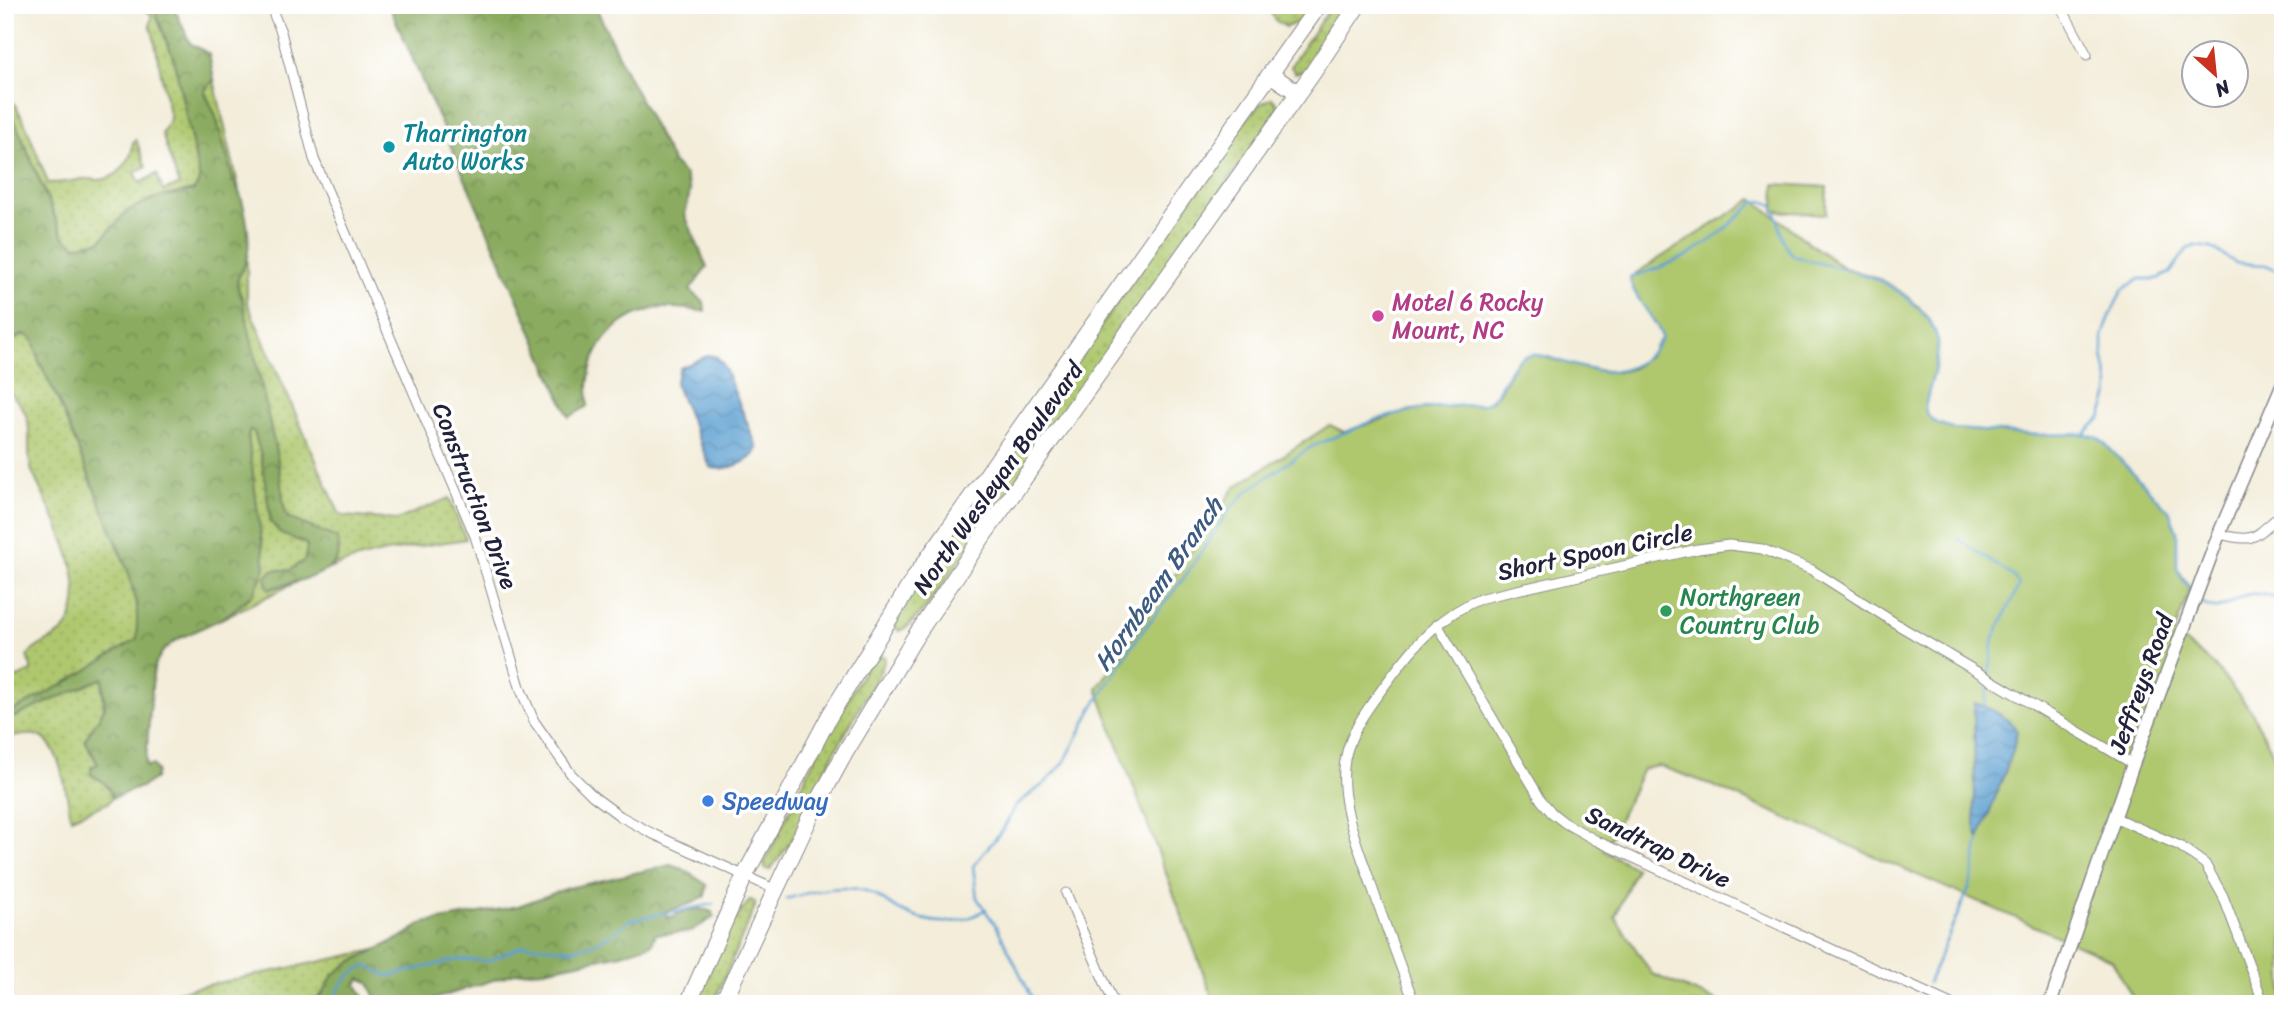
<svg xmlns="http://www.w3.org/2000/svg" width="2288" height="1009" font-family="Sriracha,sans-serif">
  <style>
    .grass { fill: url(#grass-dots); stroke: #687554; stroke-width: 2 }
    .forest { fill: url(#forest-crowns); stroke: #56674e; stroke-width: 2 }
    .pitch { fill: #afc86e; stroke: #687554; stroke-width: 2 }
    .water { fill: url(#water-waves); stroke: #406186; stroke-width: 2 }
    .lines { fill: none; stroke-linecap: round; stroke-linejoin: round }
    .stream { stroke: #5da0d1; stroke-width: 2.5 }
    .street-casing { stroke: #8a888a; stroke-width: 11 }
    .secondary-casing { stroke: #8a888a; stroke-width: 15 }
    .highway-casing { stroke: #8a888a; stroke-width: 18 }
    .street { stroke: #fff; stroke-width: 9 }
    .secondary { stroke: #fff; stroke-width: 12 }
    .highway { stroke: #fff; stroke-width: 16 }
    .culture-dot { fill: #0f9aa8; stroke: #fff; stroke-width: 2.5 }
    .hotel-dot { fill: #d1479c; stroke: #fff; stroke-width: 2.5 }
    .leisure-dot { fill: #2e9e5b; stroke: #fff; stroke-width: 2.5 }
    .shop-dot { fill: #3f7fe0; stroke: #fff; stroke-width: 2.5 }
    .labels { text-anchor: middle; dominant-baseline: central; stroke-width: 7; stroke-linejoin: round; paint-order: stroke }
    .culture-label { font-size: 24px; fill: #0d838f; stroke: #fff; text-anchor: start }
    .hotel-label { font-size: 24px; fill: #b23c85; stroke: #fff; text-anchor: start }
    .street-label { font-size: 24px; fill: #22223b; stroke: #fff }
    .leisure-label { font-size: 24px; fill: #27864d; stroke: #fff; text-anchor: start }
    .shop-label { font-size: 24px; fill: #366cbe; stroke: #fff; text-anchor: start }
    .water-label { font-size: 26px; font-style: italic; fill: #3d5b7e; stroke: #fff }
  </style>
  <defs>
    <pattern id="grass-dots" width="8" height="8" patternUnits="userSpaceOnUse" patternTransform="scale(1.75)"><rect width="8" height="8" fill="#afc86e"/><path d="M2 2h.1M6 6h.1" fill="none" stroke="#96ac60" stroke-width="1.8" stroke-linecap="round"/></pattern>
    <pattern id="forest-crowns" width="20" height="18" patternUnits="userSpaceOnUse" patternTransform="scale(1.75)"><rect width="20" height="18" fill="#8bac61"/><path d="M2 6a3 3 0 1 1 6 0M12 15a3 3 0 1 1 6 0" fill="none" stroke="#718c51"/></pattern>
    <pattern id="water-waves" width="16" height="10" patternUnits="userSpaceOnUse" patternTransform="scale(1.75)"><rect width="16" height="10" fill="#5da0d1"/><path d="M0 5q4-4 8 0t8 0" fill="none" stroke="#4c82ab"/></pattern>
  </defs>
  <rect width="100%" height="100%" fill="#fff"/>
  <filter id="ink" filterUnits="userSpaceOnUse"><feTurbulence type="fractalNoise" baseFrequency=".0143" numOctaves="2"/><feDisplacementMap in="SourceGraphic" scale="14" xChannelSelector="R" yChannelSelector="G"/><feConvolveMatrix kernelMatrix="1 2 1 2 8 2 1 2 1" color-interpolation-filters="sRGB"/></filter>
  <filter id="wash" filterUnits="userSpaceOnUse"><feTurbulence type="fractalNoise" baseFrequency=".00686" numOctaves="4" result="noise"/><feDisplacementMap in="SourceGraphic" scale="28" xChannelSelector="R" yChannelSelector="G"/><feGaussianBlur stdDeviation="1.57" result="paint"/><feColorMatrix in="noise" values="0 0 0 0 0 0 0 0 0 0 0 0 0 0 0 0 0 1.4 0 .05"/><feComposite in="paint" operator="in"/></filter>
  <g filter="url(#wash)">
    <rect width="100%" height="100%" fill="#f3edda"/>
    <path class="grass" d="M137 5H152L174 59 200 181 194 190 152 199 127 211 100 241 76 246 64 237 16 124 5 107V92L16 106 26 125 48 183C62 183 69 182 82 179 87 178 93 180 99 180 119 178 132 161 133 142L136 140 146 167 135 172 140 183 157 174 163 191 179 185 162 134 170 119 154 38 150 25 152 16 145 8Z
      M1276 5H1311L1300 21 1286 27 1275 20 1267 6 1273 9Z
      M1332 5H1348L1312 63 1304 71 1295 73 1291 67 1295 59Z
      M214 80 239 189 234 182 215 114 204 91Z
      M1272 98 1277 104 1276 113 926 608 907 627 899 631 896 628V621L910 597 1246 120 1259 105Z
      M247 257V301L251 312 339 513 343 516 397 520 449 498 466 539C418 547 369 551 324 571L337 562 321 531 288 518 284 507 278 461 242 298C233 281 239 273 247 257Z
      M26 334 33 340 39 361 58 400 128 571 137 606V639L71 680 5 715V682L32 671 27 656C38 641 61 640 69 623 92 576 50 513 32 471 26 457 31 437 28 422 25 406 14 399 6 386 2 379 5 353 5 343Z
      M250 430 254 431 261 455 271 522 282 534 305 543 307 547 305 560 290 570H272L270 589 297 582 221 619 253 594 265 568 248 436Z
      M882 655 885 658 882 668 834 753 791 842 770 870 765 869 764 864 821 745 869 662Z
      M103 677C99 705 114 705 90 731L89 750 98 764 91 774C102 780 110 786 112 798L108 803 71 818C67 797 61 744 39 736 30 733 15 736 5 738V733L11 730 10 724 5 726V721Z
      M750 900 755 902V907L713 1004H695L730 926Z
      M375 950 351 962 317 999V1004H117Z"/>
    <path class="forest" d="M152 5H173L190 43 209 54 214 80 204 91 215 114 234 182C244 196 252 239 247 257 243 275 231 277 242 298L278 461 284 507 288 518 337 538C349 577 297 579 270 589L267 587 266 577 272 570H290L305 560 307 547 305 543 281 534 271 522 261 455 254 432 250 430 248 436 265 567 262 576 253 594 234 610 221 619 176 640 163 651 155 664 153 675 146 760 147 767 152 764 157 771 155 778 143 786 112 798C110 786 102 780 91 775V767L98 764 85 740 105 707 103 678 5 721V715L71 680 137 639V606L128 571 58 400 39 361 33 340 25 334 5 343V107L16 124 63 237 76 246 100 241 127 211 152 199 194 190 200 180 174 59Z
      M389 5H595L625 70 673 163 685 175 690 191 685 215 707 267 690 290 704 302 705 311C689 310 667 305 650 310 603 323 585 360 588 406L569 417Z
      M670 865 683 869 707 885 705 896 693 903 664 912 668 918C681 912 700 906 712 912L714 917 690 932 656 934 652 944 622 954 544 970 518 972 419 1004H379L369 983 360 978 357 985 368 1004H317L333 975 351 962 400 938 424 923 518 906 568 888Z"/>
    <path class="pitch" d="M1775 184 1827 187 1826 214 1774 211Z
      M1753 199C1783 222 1812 247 1843 267 1851 271 1861 272 1869 275 1893 284 1928 307 1936 334 1942 358 1929 384 1925 408L1927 415 1936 423 1954 429 2033 435 2083 434 2097 437 2111 450 2169 511 2177 531V568L2190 588 2174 634 2214 665 2252 712 2283 773V1004H2136L2112 960 1704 782 1659 766 1643 769 1604 851 1636 868 1615 917 1652 974 1724 1004H1215L1097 689 1235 487 1330 425 1344 432 1411 410 1485 404 1492 401 1500 390 1516 362 1523 357 1533 354 1588 369 1617 372 1628 370 1633 368 1649 356 1662 337C1656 317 1631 296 1630 277Z"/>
    <path class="water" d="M709 355 717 357 723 364 758 449C751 462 724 473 710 467L675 383 680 368Z
      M1974 703C1989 707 2009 717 2017 731L2013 751 1979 840 1975 824Z"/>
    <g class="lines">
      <path class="stream" d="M2085 433 2101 418 2108 397 2109 386 2103 355V336L2111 313 2123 289 2140 279H2157L2170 273 2187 249 2195 246 2212 248 2236 263 2266 265 2283 273
        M1957 538 2014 577 2019 585 1994 638 1989 675
        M2198 599C2218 621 2232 597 2250 594 2260 593 2273 597 2283 601
        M1985 706 1988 682
        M786 899C810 892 841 883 866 891 879 895 891 907 903 912 931 925 960 927 986 909
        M1928 983 1970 886 1979 840
        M335 1004C336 985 351 971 368 966L388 976 460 959 488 961 524 945 573 949 592 944 615 932 630 920 713 904
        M1035 1004 998 929 977 898 973 866 1004 828 1015 806 1045 783 1064 763 1093 707 1138 637 1183 579 1229 510 1251 488 1311 447 1377 419 1424 408 1484 404C1504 394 1507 362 1526 356 1537 353 1547 357 1558 360 1588 370 1619 381 1645 358 1652 352 1659 345 1662 337 1656 317 1631 296 1630 277L1656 269 1687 256 1717 236 1755 202 1764 201 1773 205C1781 221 1779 244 1794 256 1845 273 1880 268 1921 311 1929 319 1935 327 1937 339 1940 362 1929 385 1925 408L1927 415 1936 423 1954 429 2040 435 2083 434 2097 437 2111 450 2169 511 2177 531V568L2182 579 2192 591"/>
    </g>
  </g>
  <g filter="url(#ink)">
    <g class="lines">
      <defs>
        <path id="street" d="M270 5 281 32 314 159 475 536 521 690 534 721 571 774 593 796 620 816 653 834 774 889
          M2060 5 2087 55
          M2219 534C2258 544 2254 536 2283 513
          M1437 624 1541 800 1552 813 1565 823 1597 841 1951 1004
          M2116 818 2180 846 2205 864 2223 896 2264 1004
          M1066 893 1114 1004
          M1415 1004C1399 964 1385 924 1371 884 1358 846 1338 801 1345 760 1351 727 1372 703 1391 677 1416 643 1442 614 1482 598L1698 549 1729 545 1762 549 1812 570 1903 628 2133 764"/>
        <path id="secondary" d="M2050 1004 2133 764 2219 534 2283 383"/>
        <path id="highway" d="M1270 74 1298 93
          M688 1004 745 875 778 813 830 715 917 574 1319 5
          M722 1004 810 817 846 751 915 637 985 533 1312 74 1358 5"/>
      </defs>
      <use href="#street" class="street-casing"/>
      <use href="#secondary" class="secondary-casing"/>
      <use href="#highway" class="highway-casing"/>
      <use href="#street" class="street"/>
      <use href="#secondary" class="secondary"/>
      <use href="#highway" class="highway"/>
    </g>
  </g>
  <circle class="culture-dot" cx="389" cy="147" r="7"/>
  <circle class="hotel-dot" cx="1378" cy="316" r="7"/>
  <circle class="leisure-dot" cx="1666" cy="611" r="7"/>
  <circle class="shop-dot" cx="708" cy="801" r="7"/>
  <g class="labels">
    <g class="culture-label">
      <text x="403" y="133">Tharrington<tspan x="403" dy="28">Auto Works</tspan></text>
    </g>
    <g class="hotel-label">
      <text x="1392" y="302">Motel 6 Rocky<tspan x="1392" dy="28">Mount, NC</tspan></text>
    </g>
    <g class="street-label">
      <text transform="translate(998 478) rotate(-55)">North Wesleyan Boulevard</text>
      <text transform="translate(475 496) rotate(69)">Construction Drive</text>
      <text transform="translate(1595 552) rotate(-12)">Short Spoon Circle</text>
      <text transform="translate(2141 684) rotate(-70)">Jeffreys Road</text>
      <text transform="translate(1658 847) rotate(26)">Sandtrap Drive</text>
    </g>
    <g class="leisure-label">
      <text x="1680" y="597">Northgreen<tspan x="1680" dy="28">Country Club</tspan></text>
    </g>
    <g class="shop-label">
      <text x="722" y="801">Speedway</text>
    </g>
    <g class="water-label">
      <text transform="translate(1158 584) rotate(-55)">Hornbeam Branch</text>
    </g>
  </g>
  <rect width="2288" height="1009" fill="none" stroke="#fff" stroke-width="28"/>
  <g transform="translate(2215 74) rotate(153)"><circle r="33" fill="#ffffff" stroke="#a7a7b1" stroke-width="2"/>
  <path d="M0-5L12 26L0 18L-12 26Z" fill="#c8321e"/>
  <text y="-10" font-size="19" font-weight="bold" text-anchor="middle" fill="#22223b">N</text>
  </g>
</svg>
